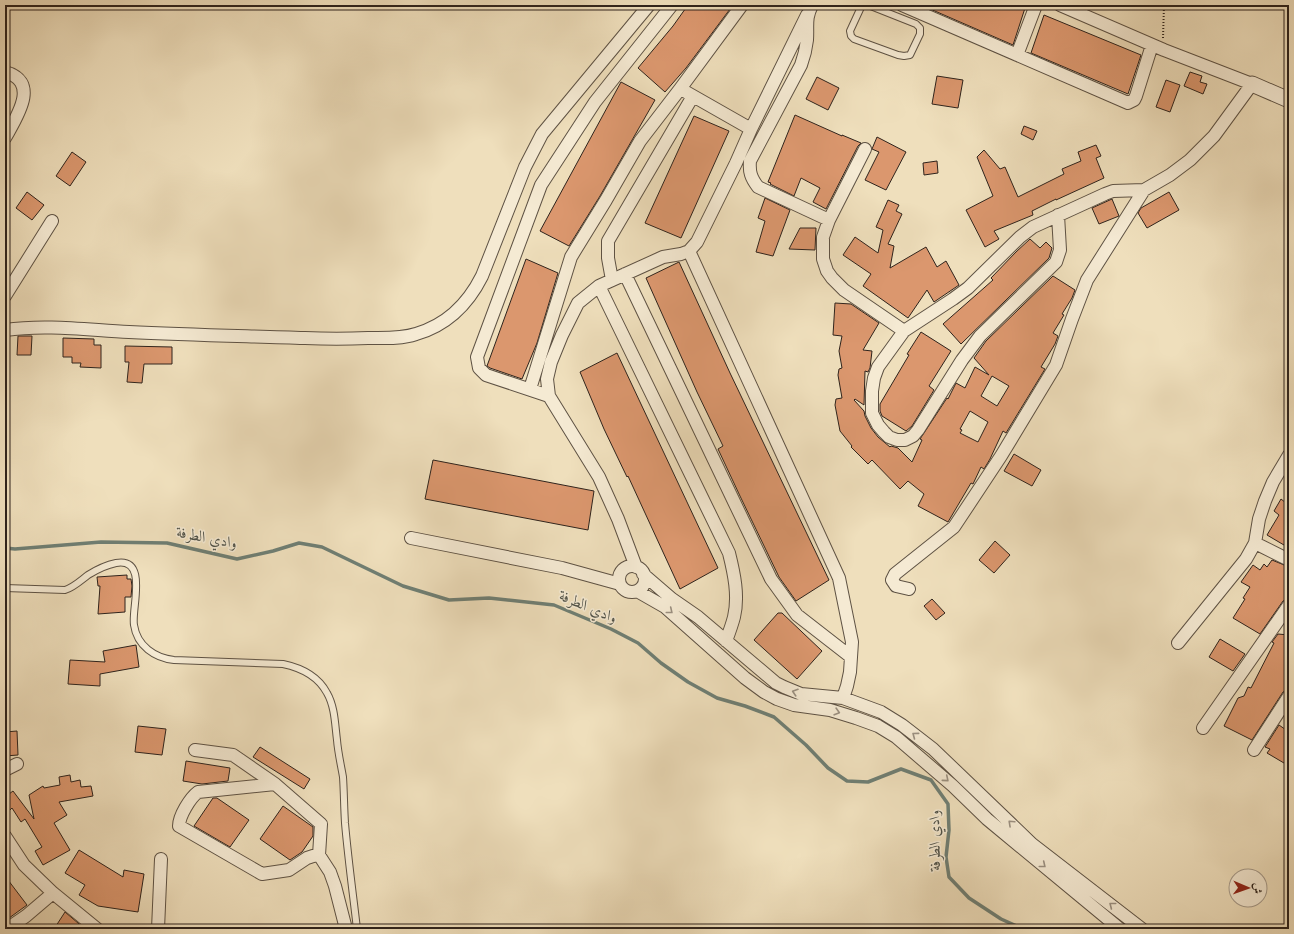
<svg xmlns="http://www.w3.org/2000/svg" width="1294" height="934" font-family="'Old Standard TT',Amiri,serif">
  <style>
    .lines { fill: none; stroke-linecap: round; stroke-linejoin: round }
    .stream { stroke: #6f7f74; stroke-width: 3.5 }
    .building { fill: #db976e; stroke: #2e231c; fill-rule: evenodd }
    .service-casing { stroke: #5e5244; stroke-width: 8 }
    .minor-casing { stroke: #5e5244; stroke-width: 14 }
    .tertiary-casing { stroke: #5e5244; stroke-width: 17 }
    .path { stroke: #2e231c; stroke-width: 2; stroke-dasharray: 1 2; stroke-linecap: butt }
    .service { stroke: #f5ead3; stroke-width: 6 }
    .minor { stroke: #f5ead3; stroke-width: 12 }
    .tertiary { stroke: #f5ead3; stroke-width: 15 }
    .oneway { stroke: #9b9081 }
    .labels { text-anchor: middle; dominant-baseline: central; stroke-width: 3; stroke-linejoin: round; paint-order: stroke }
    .water-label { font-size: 15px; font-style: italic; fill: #4e5148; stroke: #f5ead3 }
  </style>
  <rect width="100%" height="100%" fill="#efdfbc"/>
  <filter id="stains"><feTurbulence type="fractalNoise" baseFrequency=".005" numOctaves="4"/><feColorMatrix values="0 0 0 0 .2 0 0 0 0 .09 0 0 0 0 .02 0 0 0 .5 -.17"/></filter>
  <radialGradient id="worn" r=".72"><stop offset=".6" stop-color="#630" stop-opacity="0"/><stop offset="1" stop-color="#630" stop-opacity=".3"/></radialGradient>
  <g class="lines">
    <path class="stream" d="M5 548 15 549 101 542 167 543 237 559 273 551 299 543 322 547 403 586 449 600 489 598 554 605 611 629 638 643 661 663 688 682 717 698 745 706 774 717 806 745 828 768 847 781 868 782 901 769 931 780 948 804 949 830 946 857 949 877 969 898 1001 919 1023 929"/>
  </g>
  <path class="building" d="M688 5H733L686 68 665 92 638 68 673 26Z
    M921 5H1026L1013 45Z
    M1044 15 1141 55 1128 94 1031 53Z
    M1190 72 1202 76 1200 82 1207 84 1203 94 1184 86Z
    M937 76 963 80 958 108 932 104Z
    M817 77 839 88 828 110 806 99Z
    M1166 80 1180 85 1170 112 1156 107Z
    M621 82 655 100 600 196 569 246 540 231Z
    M795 115 842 136V135L861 143 858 146 826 209 813 202 820 188 801 178 794 196 770 184 771 183 768 182Z
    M694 116 729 131 681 238 645 223Z
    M1024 126 1037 131 1033 140 1021 134Z
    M877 137 906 152 886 190 865 180 879 152 872 149Z
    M1096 145 1101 156 1096 158 1104 178 1056 200V199L1032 211 1033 215 994 231 999 239 985 247 966 210 993 196 977 157 984 150 1000 169 1005 167 1018 197 1064 174 1062 169 1081 161 1078 152Z
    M72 152 86 162 70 186 56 176Z
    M937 161 938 173 924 175 923 163Z
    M27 192 44 205 32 220 16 208Z
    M1169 192 1179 210 1147 228 1138 213 1141 208Z
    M765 198 790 210 773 256 756 252 765 221 758 218Z
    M1112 199 1119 216 1099 224 1092 208Z
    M888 200 899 205 896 211 902 214 888 244 894 246 890 268 926 247 937 267 946 261 959 285 934 302 927 290 908 318 863 286 871 274 843 255 855 237 878 253 883 230 876 227Z
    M800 228H816L815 250 789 249Z
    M1030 239 1040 248 1046 242 1052 248 1049 258 961 344 943 324 993 280 991 278 1016 252Z
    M526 259 558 273 537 343 522 379 490 368 487 366Z
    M679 262 730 373 829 580 796 601 779 577 740 496 718 449 723 446 697 392 646 278Z
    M1053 276 1075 290 1072 298 1062 314 1064 315 1053 333 1058 336 1055 344 1041 367 1045 369 1006 433 1003 431 990 459 984 469 981 467 973 484 971 483 948 522 918 506 924 494 908 481 900 489 872 460 868 464 851 447 852 446 840 431 835 405 836 399 842 398 838 375 839 369 842 368 839 351 842 336 833 335 835 303 851 304 879 323 863 350 872 351 870 368 868 372 865 371 864 405 855 399 854 400 864 411 865 416 871 428 878 437 890 447 891 446 898 448 912 462 922 440 920 439 947 398 948 399 956 383 965 388 975 367 989 375 974 358 986 341ZM992 376 1009 386 997 406 981 396ZM970 411 988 422 978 442 960 433 962 430 960 429Z
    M921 332 951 351 929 386 934 390 912 426 906 431 882 416 880 411V404L909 355 907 354Z
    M18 336H32L31 355H17Z
    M63 338 94 339V345H101V368L80 367 81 363H72V357H63Z
    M125 346 172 347V364H144L142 383 127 382 129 362H125Z
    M617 353 718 568 680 589 628 476 627 477 604 429 580 372Z
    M1014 454 1041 470 1032 486 1004 471Z
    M433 460 594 491 588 530 425 499Z
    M1289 498V548L1267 535 1279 515 1274 511 1281 499 1286 503Z
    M995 541 1010 555 994 573 979 560Z
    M1272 560 1289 567V598L1283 601 1260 634 1233 618 1245 599 1243 598 1250 587 1241 582 1253 565 1260 570 1264 564 1267 567Z
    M127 575V579H131L132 586 131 597H125V612L98 614 100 586H98L97 577Z
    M932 599 945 613 936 620 924 606Z
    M778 613H782L822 651 797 679 754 640Z
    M1278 634 1289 635V689L1283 692 1252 740 1224 726 1238 698 1244 696 1248 687 1251 688 1274 643 1272 642Z
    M1220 639 1245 654 1233 671 1209 657Z
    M136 645 139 667 100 674V686L68 684 70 660 105 662 103 651Z
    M1279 725 1289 732V766L1267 753 1270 749 1265 747Z
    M138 726 166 729 162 755 135 752Z
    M17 731 18 755 5 756V732Z
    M260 747 310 779 304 789 253 757Z
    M186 761 230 768 228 781 202 784 183 781Z
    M70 775 71 782 80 780 81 787 91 786 93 796 59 802 67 815 54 823 70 850 43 865 35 851 42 847 25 819 21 822 12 808 10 810 5 803V797L13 791 34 819 29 795 43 786 44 788 60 785 59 777Z
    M213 798H217L249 820 230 847 194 826Z
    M283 806 313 827V836L302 852 290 860 260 839Z
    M79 850 123 877 124 870 144 874 138 912 98 906 79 895 85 885 65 873Z
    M5 876 27 905 5 921Z
    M65 912 85 929H54Z"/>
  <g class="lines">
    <defs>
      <path id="service" d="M862 5 850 31 851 36 854 39 898 55 904 56 910 55 920 34V28L916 24 868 5
        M5 588 65 590C74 587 80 581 88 575 96 570 106 565 116 563 149 557 131 609 134 625 137 646 155 658 174 660L283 664C302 668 318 676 327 693 335 707 335 725 337 740 338 753 341 765 343 777 344 792 344 807 345 823 348 858 353 894 357 929"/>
      <path id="minor" d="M812 5C805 19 808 25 807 40 806 49 804 57 801 65L750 161C749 172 751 178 758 187L829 220
        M902 5 1128 103 1134 100 1136 96 1152 45
        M1017 55 1036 5
        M5 72C41 82 16 118 5 138
        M686 92 751 129
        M865 149 829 220 823 237V259L827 271 832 278 844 290 904 331
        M1058 215 1060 250 1056 262 980 336 962 360 918 430 913 436 905 440H897L889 437 884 432 878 425 872 413V391L874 378 878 367 904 331 953 299 968 288 1020 237 1033 227 1105 194 1113 191 1144 190
        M689 251 839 578 852 642 850 672 847 686 843 698
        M625 274 771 579 797 615 851 657
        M612 280 608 258V241L693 96
        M599 286 729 553C734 573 739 596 734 617 732 625 729 633 726 641
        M5 296 52 221
        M5 330C46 324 88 330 129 332 188 335 246 336 305 338 326 339 347 339 368 338 384 338 401 339 416 334 447 325 468 304 482 276L525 167 542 134 649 5
        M530 389 571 257 606 200 640 141 680 89 742 5
        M549 396 486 375 479 368 477 357 541 185 595 102 672 5
        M411 538 562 568 620 584
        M1255 543 1289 560
        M619 579a13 13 0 1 1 26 0a13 13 0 1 1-26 0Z
        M636 567 618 519 599 477 549 396 547 379 551 362 562 335 578 303 599 286 663 257 681 254 689 251 697 242 736 163 751 129 807 15
        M643 574 672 599 698 617 776 683 784 687 801 694 843 698 881 712 902 725 933 749 1032 844 1142 929
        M909 589 896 586 892 580 895 574 954 527 1001 456 1056 365 1072 319 1087 280 1144 190 1170 175 1190 160 1214 136 1252 84 1164 50 1060 5
        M637 591 665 607 745 678 764 692 777 699 794 705 830 710 856 718 878 726 896 737 953 786 987 819 1120 929
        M1178 643 1246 559 1255 543 1259 519 1265 501 1273 482 1289 455
        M1203 728 1289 605
        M195 750 233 755 275 784 321 824 319 855
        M1254 750 1289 696
        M5 770 17 764
        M275 784 198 792C190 798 179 816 179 826L262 874 289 870 307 858 313 856 319 855 330 872 335 886 346 929
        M5 836 24 865 53 893 97 929
        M7 929 26 916 53 893
        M158 929 161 859"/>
      <path id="tertiary" d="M1252 84 1289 100"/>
    </defs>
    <use href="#service" class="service-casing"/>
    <use href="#minor" class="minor-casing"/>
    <use href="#tertiary" class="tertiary-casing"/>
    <path class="path" d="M1163 38 1164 5"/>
    <use href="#service" class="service"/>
    <use href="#minor" class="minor"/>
    <use href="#tertiary" class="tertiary"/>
  </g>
  <defs><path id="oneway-chevron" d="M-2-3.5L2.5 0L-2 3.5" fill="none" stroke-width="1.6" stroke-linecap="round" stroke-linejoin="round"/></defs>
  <g class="oneway">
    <use href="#oneway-chevron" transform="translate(670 611) rotate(39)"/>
    <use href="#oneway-chevron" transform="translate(795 692) rotate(-162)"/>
    <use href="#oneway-chevron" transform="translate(837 712) rotate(16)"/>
    <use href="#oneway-chevron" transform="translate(915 735) rotate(-143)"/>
    <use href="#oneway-chevron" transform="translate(946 779) rotate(40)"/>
    <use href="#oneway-chevron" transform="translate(1011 823) rotate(-137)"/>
    <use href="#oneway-chevron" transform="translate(1043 865) rotate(39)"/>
    <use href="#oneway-chevron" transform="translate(1112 905) rotate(-142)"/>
  </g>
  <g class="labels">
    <g class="water-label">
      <text transform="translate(207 539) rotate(11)">وادي الطرفة</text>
      <text transform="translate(588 608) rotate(23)">وادي الطرفة</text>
      <text transform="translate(936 840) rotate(-91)">وادي الطرفة</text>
    </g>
  </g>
  <rect width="1294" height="934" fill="none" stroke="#efdfbc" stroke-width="20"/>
  <rect x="6" y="6" width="1282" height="922" fill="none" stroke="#2e231c" stroke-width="2"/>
  <rect x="10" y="10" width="1274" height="914" fill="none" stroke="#2e231c"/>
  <g transform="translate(1248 888) rotate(92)"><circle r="19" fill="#f5ead3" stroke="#a59a8a"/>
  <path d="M0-3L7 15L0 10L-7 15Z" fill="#8f2418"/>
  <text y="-6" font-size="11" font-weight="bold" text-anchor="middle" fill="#2e231c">ش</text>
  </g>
  <rect width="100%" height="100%" filter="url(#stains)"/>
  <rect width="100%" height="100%" fill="url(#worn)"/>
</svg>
